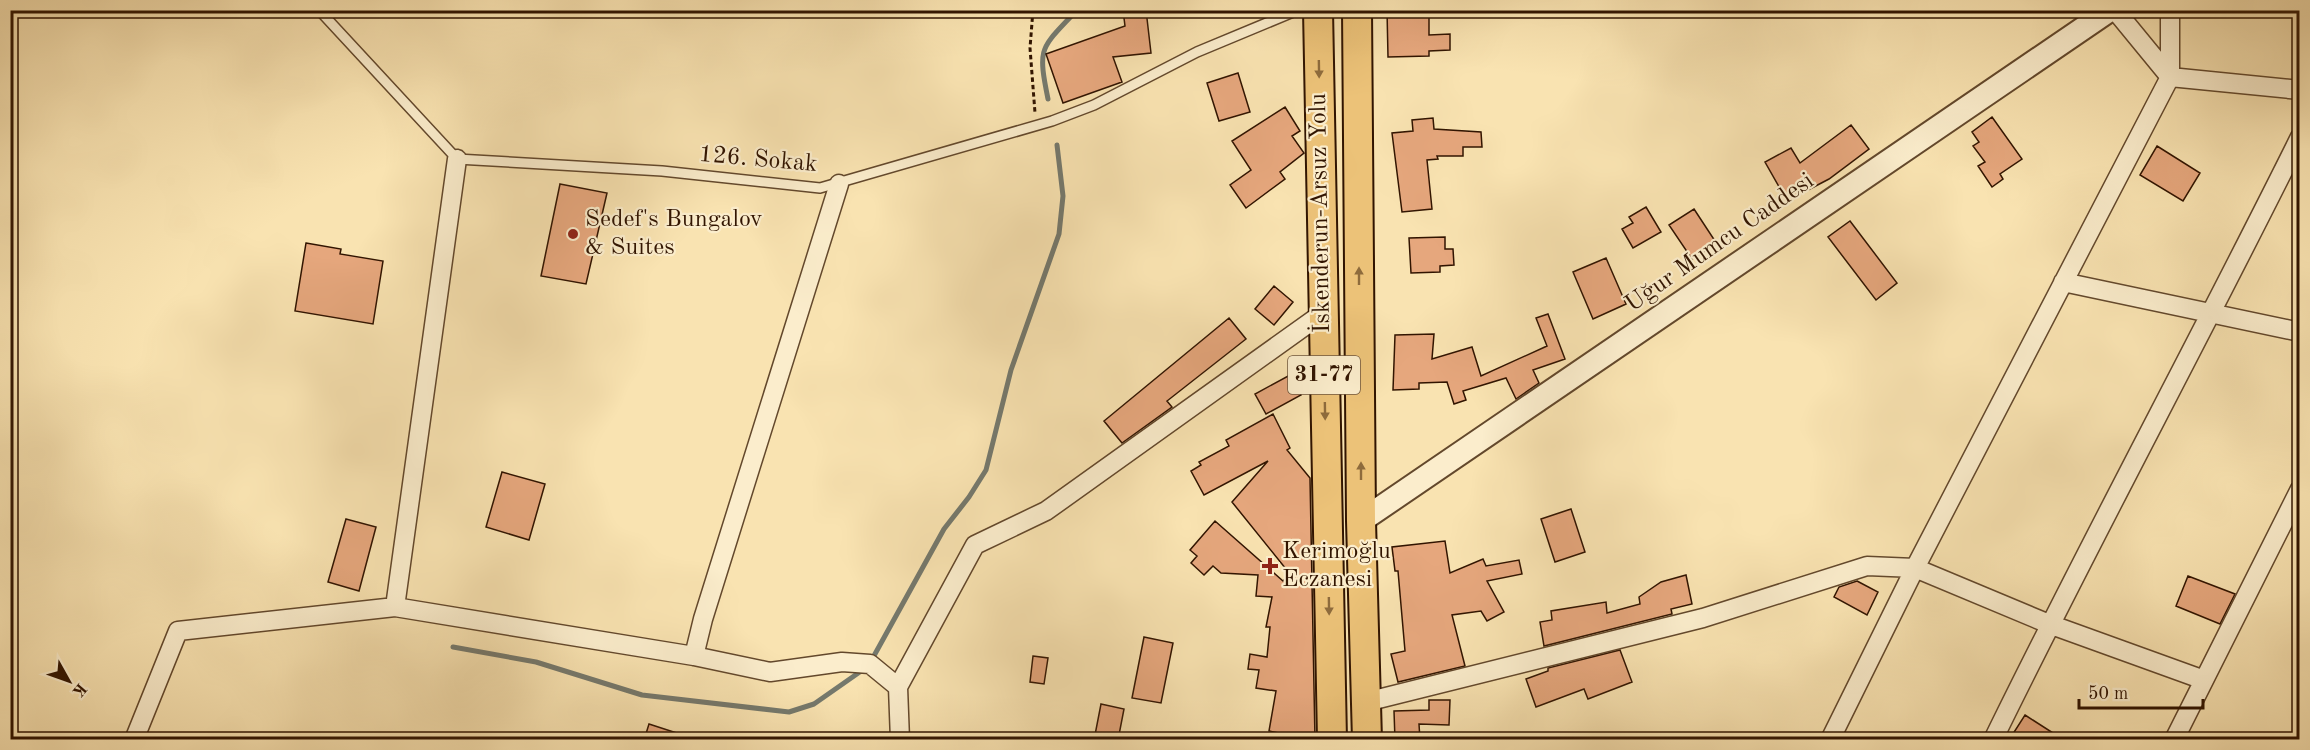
<svg xmlns="http://www.w3.org/2000/svg" width="2310" height="750" font-family="'Old Standard TT',serif">
  <style>
    .lines { fill: none; stroke-linecap: round; stroke-linejoin: round }
    .stream { stroke: #75796d; stroke-width: 5 }
    .building { fill: #e6a77d; stroke: #311400; stroke-width: 1.5 }
    .service-casing { stroke: #63482c; stroke-width: 12 }
    .minor-casing { stroke: #63482c; stroke-width: 21 }
    .tertiary-casing { stroke: #63482c; stroke-width: 26 }
    .primary-casing { stroke: #311400; stroke-width: 32 }
    .path { stroke: #311400; stroke-width: 3; stroke-dasharray: 4.5 3; stroke-linecap: butt }
    .service { stroke: #fbedcc; stroke-width: 9 }
    .minor { stroke: #fbedcc; stroke-width: 18 }
    .tertiary { stroke: #fbedcc; stroke-width: 22 }
    .primary { stroke: #ecc278; stroke-width: 28 }
    .oneway { fill: #8e6b3c }
    .poi-dot { fill: #8f2418; stroke: #fbedcc; stroke-width: 2 }
    .labels { text-anchor: middle; dominant-baseline: central; stroke-width: 4.5; stroke-linejoin: round; paint-order: stroke }
    .shield { fill: #fbedcc; stroke: #6e553d; stroke-width: 1.5 }
    .shield-label { font-size: 22px; font-weight: bold; fill: #311400 }
    .street-label { font-size: 24px; fill: #311400; stroke: #fbedcc }
    .poi-label { font-size: 24px; fill: #311400; stroke: #fbedcc; text-anchor: start }
  </style>
  <rect width="100%" height="100%" fill="#f9e3b1"/>
  <filter id="stains"><feTurbulence type="fractalNoise" baseFrequency=".00333" numOctaves="4"/><feColorMatrix values="0 0 0 0 .2 0 0 0 0 .09 0 0 0 0 .02 0 0 0 .5 -.17"/></filter>
  <radialGradient id="worn" r=".72"><stop offset=".6" stop-color="#630" stop-opacity="0"/><stop offset="1" stop-color="#630" stop-opacity=".3"/></radialGradient>
  <g class="lines">
    <path class="stream" d="M1048 99C1037 45 1041 49 1077 10
      M453 647 536 662 642 695 789 712 814 704 864 669
      M870 663 944 529 969 497 986 470 1011 370 1059 234 1063 196 1057 145"/>
  </g>
  <path class="building" d="M1123 10H1146L1151 53 1113 57 1122 82 1063 103 1046 54 1125 26Z
    M1387 10H1429V35L1450 34V50L1429 51V56L1388 57Z
    M1238 73 1250 112 1219 121 1207 83Z
    M1285 107 1300 131 1292 136 1304 153 1280 172 1285 179 1246 208 1230 185 1251 170 1232 141Z
    M1992 117 2022 159 2000 174 2003 179 1992 187 1978 166 1985 162 1973 146 1979 142 1972 132Z
    M1433 118 1434 129 1481 132 1482 147H1463V156H1437L1438 159 1427 160 1432 209 1402 212 1392 133 1413 131 1412 120Z
    M1851 125 1869 149 1829 179 1787 201 1765 162 1791 148 1800 163Z
    M2157 146 2200 173 2183 201 2140 175Z
    M560 184 607 193 586 284 541 276Z
    M1646 207 1661 232 1633 248 1622 229 1633 223 1629 217Z
    M1694 209 1717 244 1692 259 1669 225Z
    M1850 221 1897 283 1876 300 1828 237Z
    M1445 237V249H1453L1454 265 1440 266V272L1411 273 1409 238Z
    M306 243 341 249 340 254 383 261 373 324 295 311Z
    M1606 258 1626 304 1593 319 1573 272Z
    M1274 286 1293 302 1274 325 1255 309Z
    M1548 314 1565 359 1533 370 1539 383 1516 399 1506 378 1463 391 1466 400 1454 404 1447 382 1419 383V389L1393 390 1395 335 1434 334 1432 359 1472 347 1481 376 1547 346 1536 318Z
    M1229 318 1246 339 1167 401 1172 407 1122 443 1104 421Z
    M1290 375 1301 395 1266 414 1255 394Z
    M1273 414 1290 448 1287 450 1310 478 1315 740 1269 731 1276 691 1256 688 1259 670 1248 669 1250 654 1267 657 1270 627H1266L1272 597 1256 596 1258 575 1221 573 1213 566 1204 575 1191 563 1197 556 1190 550 1215 521 1283 581 1290 574 1232 502 1268 461 1204 495 1191 471 1201 465 1199 462 1229 446 1226 440Z
    M502 472 545 484 529 540 486 527Z
    M1571 509 1585 552 1555 562 1541 519Z
    M346 519 376 527 359 591 328 582Z
    M1445 541 1450 573 1483 559 1486 566 1519 560 1522 574 1487 581 1504 612 1487 621 1481 611 1452 615 1465 666 1398 682 1391 654 1405 651 1398 571H1395L1392 547Z
    M1686 575 1692 604 1671 609 1672 614 1544 646 1540 622 1552 620 1551 611 1606 602 1607 613 1640 604 1639 597 1661 582Z
    M2188 576 2235 594 2220 624 2176 606Z
    M1857 581 1878 592 1867 615 1834 597 1839 587Z
    M1144 637 1173 643 1161 703 1132 698Z
    M1620 650 1632 682 1588 699 1584 689 1536 707 1526 679 1548 671V668Z
    M1033 656 1048 658 1044 684 1030 682Z
    M1429 700H1450L1449 725 1419 724 1420 740H1395L1394 711 1429 710Z
    M1101 704 1124 709 1118 740H1094Z
    M2025 715 2064 740H2009Z
    M649 724 689 737 688 740H644Z"/>
  <g class="lines">
    <defs>
      <path id="service" d="M319 10 457 159 662 171 820 188 1052 121 1094 105 1197 52 1298 10"/>
      <path id="minor" d="M2115 10 2170 77 2300 90
        M2063 282 2300 332
        M395 607 694 656 770 672 842 662 870 664 898 687
        M694 656 703 619 839 184
        M1366 702 1703 618 1867 566 1915 568 2049 624 2204 680
        M134 740 178 631 395 607 457 159
        M900 740 898 687 975 545 1046 511 1323 313
        M1830 740 1915 568 2170 77V10
        M1993 740C2092 537 2200 339 2300 137
        M2174 740 2300 489"/>
      <path id="tertiary" d="M1361 521 2110 10"/>
      <path id="primary" d="M1318 10 1332 740
        M1357 10 1361 521 1367 740"/>
    </defs>
    <use href="#service" class="service-casing"/>
    <use href="#minor" class="minor-casing"/>
    <use href="#tertiary" class="tertiary-casing"/>
    <use href="#primary" class="primary-casing"/>
    <path class="path" d="M1033 10 1030 48 1035 113"/>
    <use href="#service" class="service"/>
    <use href="#minor" class="minor"/>
    <use href="#tertiary" class="tertiary"/>
    <use href="#primary" class="primary"/>
  </g>
  <defs><path id="oneway-solid" d="M-6-.8H1V-3.2L6.5 0L1 3.2V.8H-6Z" transform="scale(1.5)"/></defs>
  <g class="oneway">
    <use href="#oneway-solid" transform="translate(1319 69) rotate(89)"/>
    <use href="#oneway-solid" transform="translate(1359 276) rotate(-90)"/>
    <use href="#oneway-solid" transform="translate(1325 411) rotate(89)"/>
    <use href="#oneway-solid" transform="translate(1361 471) rotate(-90)"/>
    <use href="#oneway-solid" transform="translate(1329 606) rotate(89)"/>
  </g>
  <g class="poi-dot">
    <circle cx="573" cy="234" r="6"/>
    <path d="M1267 557h6v6h6v6h-6v6h-6v-6h-6v-6h6z"/>
  </g>
  <g class="labels">
    <rect class="shield" x="1288" y="356" width="72" height="38" rx="4.5"/>
    <g class="shield-label">
      <text x="1324" y="375">31-77</text>
    </g>
    <g class="street-label">
      <text transform="translate(758 160) rotate(5)">126. Sokak</text>
      <text transform="translate(1321 213) rotate(-91)">İskenderun-Arsuz Yolu</text>
      <text transform="translate(1720 243) rotate(-35)">Uğur Mumcu Caddesi</text>
    </g>
    <g class="poi-label">
      <text x="585" y="220">Sedef's Bungalov<tspan x="585" dy="28">&amp; Suites</tspan></text>
      <text x="1282" y="552">Kerimoğlu<tspan x="1282" dy="28">Eczanesi</tspan></text>
    </g>
  </g>
  <rect width="2310" height="750" fill="none" stroke="#f9e3b1" stroke-width="36"/>
  <rect x="12" y="12" width="2286" height="726" fill="none" stroke="#311400" stroke-width="3"/>
  <rect x="18" y="18" width="2274" height="714" fill="none" stroke="#311400" stroke-width="1.5"/>
  <g transform="translate(69 681) rotate(130)" stroke="#fbedcc" stroke-width="4.5" paint-order="stroke">
  <path d="M0-4.5L10 22L0 15L-10 22Z" fill="#311400"/>
  <text y="-9" font-size="16" font-weight="bold" text-anchor="middle" fill="#311400">K</text>
  </g>
  <path d="M2079 699v9h124v-9" fill="none" stroke="#311400" stroke-width="3"/>
  <text x="2088" y="699" font-size="18" fill="#311400" stroke="#fbedcc" stroke-width="4.5" paint-order="stroke">50 m</text>
  <rect width="100%" height="100%" filter="url(#stains)"/>
  <rect width="100%" height="100%" fill="url(#worn)"/>
</svg>
